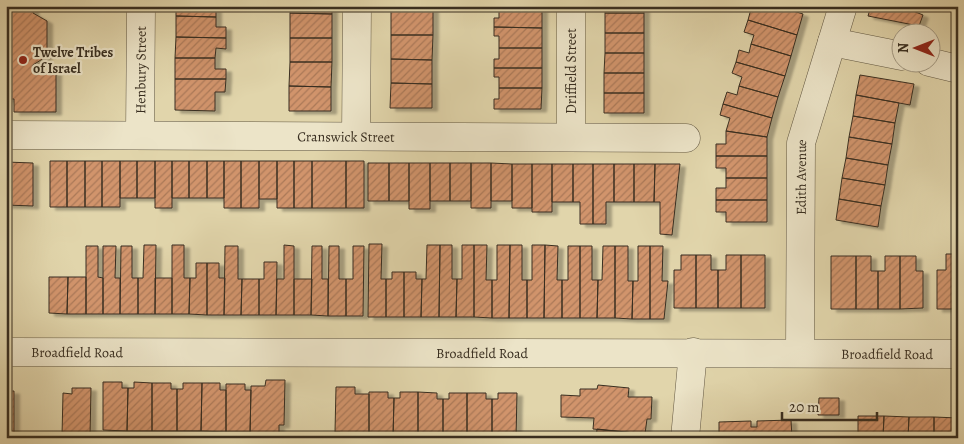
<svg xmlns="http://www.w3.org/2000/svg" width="964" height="444" font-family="Alegreya,serif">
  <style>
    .building { fill: url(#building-hatch); stroke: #382e20; filter: url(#shadow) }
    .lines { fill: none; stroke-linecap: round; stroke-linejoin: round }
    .street-casing { stroke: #625843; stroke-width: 29 }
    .street { stroke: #ece4c8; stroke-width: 28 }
    .poi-dot { fill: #8f2418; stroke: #ece4c8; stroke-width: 2 }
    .labels { text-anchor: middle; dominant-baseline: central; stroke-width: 4.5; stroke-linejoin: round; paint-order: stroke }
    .poi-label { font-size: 14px; font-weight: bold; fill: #382e20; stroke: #ece4c8; text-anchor: start }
    .street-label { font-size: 14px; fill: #382e20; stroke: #ece4c8 }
  </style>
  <defs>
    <pattern id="building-hatch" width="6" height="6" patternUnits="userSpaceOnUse" patternTransform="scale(1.25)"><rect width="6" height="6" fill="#d1946c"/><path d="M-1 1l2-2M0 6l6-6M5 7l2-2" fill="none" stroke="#ab7958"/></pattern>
    <filter id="shadow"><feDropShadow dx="5.5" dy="3" stdDeviation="1" flood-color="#0004"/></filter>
  </defs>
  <rect width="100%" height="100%" fill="#e1d5ab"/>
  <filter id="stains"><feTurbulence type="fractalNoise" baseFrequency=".004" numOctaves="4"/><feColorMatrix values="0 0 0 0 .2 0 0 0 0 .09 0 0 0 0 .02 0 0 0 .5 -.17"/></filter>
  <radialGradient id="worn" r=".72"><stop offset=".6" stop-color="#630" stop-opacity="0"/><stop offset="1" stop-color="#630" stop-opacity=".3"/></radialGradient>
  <path class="building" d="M6 6H34L33 13 47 21V56L33 65V72H56V112H14V99H6Z
    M176 6H226V7H216V17L176 16Z
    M290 6H332V14L290 13Z
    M391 6H433V11H391Z
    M605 6H644V13H605Z
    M762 6H777L803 14 797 35 748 20 751 9 761 11Z
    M871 6H911L914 7 913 11 923 15 919 26 868 16Z
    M499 7H542V28L494 27V18H499Z
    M391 11H433V35H391Z
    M290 13 332 14V38H290Z
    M605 13H644V33H605Z
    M176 16 216 17V27H226V38L176 37Z
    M748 20 797 35 791 56 751 44 754 35 744 32Z
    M494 27 542 28V48H499V36H494Z
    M605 33H644V53H605Z
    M391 35H433L432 60 391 59Z
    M176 37 226 38V49L216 48 215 58H175Z
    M290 38H332V62H290Z
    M751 44 791 56 785 76 736 62 739 50 749 53Z
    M499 48H542V68H494V59H499Z
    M605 53H644V73H604Z
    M175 58H215V69H226V79H175Z
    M391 59 432 60V84L391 83Z
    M290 62H332L331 87 289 86Z
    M736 62 785 76 778 97 739 86 742 77 732 73Z
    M494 68H542V88H499V77H494Z
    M604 73H644V93H604Z
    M860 75 914 84 910 105 856 95Z
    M175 79H226L225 92H215V111L175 110Z
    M391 83 432 84V108H390Z
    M289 86 331 87V111H289Z
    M739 86 778 97 772 118 723 104 727 92 737 95Z
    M499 88H542L541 109H494V99H499Z
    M604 93H644V113H604Z
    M856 95 899 103 895 123 853 116Z
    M723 104 772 118 767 137 726 131 730 118 720 115Z
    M853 116 895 123 892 144 849 137Z
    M726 131 767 137V156H716V144H726Z
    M849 137 892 144 888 165 846 158Z
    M716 156H767V178H726V168H716Z
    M846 158 888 165 885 185 842 178Z
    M50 161H67V207H50Z
    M67 161H85V207H67Z
    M85 161H102V207H85Z
    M102 161H120V207H102Z
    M120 161H137V198H120Z
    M137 161H155V198H137Z
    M155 161H172V208H155Z
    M172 161H189V198H172Z
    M189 161H207V198H189Z
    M207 161H224V198H207Z
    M224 161H241V208H224Z
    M241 161H259V208H241Z
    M259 161H277V199H259Z
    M277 161H294V208H277Z
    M294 161H312V208H294Z
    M312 161H346V208H312Z
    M346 161H364V208H346Z
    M6 162 33 163V206L6 205Z
    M368 163H389V201H368Z
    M389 163H409V201H389Z
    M409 163H430V209H409Z
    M430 163H450V201H430Z
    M450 163H471V201H450Z
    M471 163H491V208H471Z
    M491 163 512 164V201H491Z
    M512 164H532V208H512Z
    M532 164H552V212H532Z
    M552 164H573V202H552Z
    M573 164H593V224H580V202H573Z
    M593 164H614V202H606V224H593Z
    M614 164H634V202H614Z
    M634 164H655L654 202H634Z
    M655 164H680L672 235 660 234V202H654Z
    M726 178H767V200H716V188H726Z
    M842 178 885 185 881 206 839 199Z
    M839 199 881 206 878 227 836 220Z
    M716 200H767V222H726V212H716Z
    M369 244H382L381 279H386V317H368Z
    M144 245H156L155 314H138V278H143Z
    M172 245H184V278H190L189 314H172Z
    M284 245 294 246V315H276L277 279H284Z
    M427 245H440L439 317H421L422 279H426Z
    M440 245H452V279H457L456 317H439Z
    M462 245H474V317H456L457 279H462Z
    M474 245H487L486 280H492V318L474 317Z
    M497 245H510L509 318H492V280H497Z
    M510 245H522V280H527V318H509Z
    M532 245H545L544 318H527V280H532Z
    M545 245 558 246 557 280H562V318H544Z
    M86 246H98V277L103 278V314H86Z
    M103 246H116L115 278H120V314H103Z
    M121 246H132V278H138V314H120Z
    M225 246H238V279H242L241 315H224Z
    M312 246H322V279H328V316L311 315Z
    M329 246H339V279H346V316H328Z
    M353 246H364L363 316H346V279H353Z
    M568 246H580V318H562V280H568Z
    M580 246H592V280H598L597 318H580Z
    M603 246H615V318H597L598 280H602Z
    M615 246H628V281H633L632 319 615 318Z
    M638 246H650V319H632L633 281H638Z
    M650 246H663L662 281H668L664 319H650Z
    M946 254H958V309H937V270H946Z
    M681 255H696V308H674V270H681Z
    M696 255H711V270H718V308H696Z
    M726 255H741V308H718V270H726Z
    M741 255H765V308H741Z
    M831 256H856V309H831Z
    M856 256H871V271H878V309H856Z
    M885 256H900V309H878V271H885Z
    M900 256H916V271H923V308L900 309Z
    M264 262H277L276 315H259V279H264Z
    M196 263H207V315L189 314 190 278H196Z
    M207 263H219V278H225L224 315H207Z
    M392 272H404V317H386V279H392Z
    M404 272H416V279H422L421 317H404Z
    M49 277H68L67 314 49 313Z
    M68 277H86V314H67Z
    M155 278H172V314H155Z
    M242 279H259V315H241Z
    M294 279H312L311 315H294Z
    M266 380H285L284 425H279V436H284V438H250L251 386H265Z
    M103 382H122V388H128L127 431 103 430Z
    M134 382 152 383V431H127L128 388H134Z
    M152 383H171V389H177V431H152Z
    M183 383H202L201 431H177V389H183Z
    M202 383H220V390H226V432L201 431Z
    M226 384H245V390H251L250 432H226Z
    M598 385 629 388 628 397H652L651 419H647L645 434 593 429 594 418 561 417V395L580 396V389H597Z
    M336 387H355V394H369V438H340V432H335Z
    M72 388H91L90 436H62L63 393 72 394Z
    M6 391H14V433H6Z
    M369 392H388V398H394L393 438H369Z
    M400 392H418V438H393L394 398H400Z
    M418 392 437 393V399H443V438H418Z
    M449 393H467V438H443V399H449Z
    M467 393H486V399H492V438H467Z
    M498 393H517L516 438H492V399H498Z
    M819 398H839V415H818Z
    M858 416H884L883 438H858Z
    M884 416 909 417 908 438H883Z
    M909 417H934V438H908Z
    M934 417 958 418V438H934Z
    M791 420 792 438H719V422L751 421V427H757V421Z
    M597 429 645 434V438H596Z"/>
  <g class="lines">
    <defs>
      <g id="street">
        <path d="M832 42 902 56"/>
        <path d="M929 62 958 69"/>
        <path id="s1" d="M140 134 141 6"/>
        <path id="s2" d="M6 135 686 138"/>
        <path d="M356 136 357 6"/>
        <path d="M571 136V6"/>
        <path id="s3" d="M6 352 958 354"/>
        <path id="s4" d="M800 353 801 143 843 6"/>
        <path d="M685 438 693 352"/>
      </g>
    </defs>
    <use href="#street" class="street-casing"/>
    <use href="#street" class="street"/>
  </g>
  <circle class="poi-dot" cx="23" cy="60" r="5"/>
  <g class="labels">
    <g class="poi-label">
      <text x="33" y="52">Twelve Tribes<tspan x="33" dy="16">of Israel</tspan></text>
    </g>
    <g class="street-label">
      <text stroke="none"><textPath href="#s1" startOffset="64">Henbury Street</textPath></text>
      <text transform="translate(571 71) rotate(-90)">Driffield Street</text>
      <text stroke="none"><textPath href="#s2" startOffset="340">Cranswick Street</textPath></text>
      <text stroke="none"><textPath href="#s4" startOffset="176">Edith Avenue</textPath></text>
      <text stroke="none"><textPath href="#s3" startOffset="71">Broadfield Road</textPath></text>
      <text stroke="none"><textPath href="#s3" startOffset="476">Broadfield Road</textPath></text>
      <text stroke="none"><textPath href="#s3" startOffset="881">Broadfield Road</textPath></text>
    </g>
  </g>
  <rect width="964" height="444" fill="none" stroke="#e1d5ab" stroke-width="25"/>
  <rect x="8" y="8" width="949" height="429" fill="none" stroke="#382e20" stroke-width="2.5"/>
  <rect x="12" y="12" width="939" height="419" fill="none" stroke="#382e20"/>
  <g transform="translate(916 48) rotate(270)"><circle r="24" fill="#ece4c8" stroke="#a49b85"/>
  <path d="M0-4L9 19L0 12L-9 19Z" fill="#8f2418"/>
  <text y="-8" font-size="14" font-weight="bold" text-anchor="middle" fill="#382e20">N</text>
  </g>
  <path d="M782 412v8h95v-8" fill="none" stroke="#382e20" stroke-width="2.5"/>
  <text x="789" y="412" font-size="15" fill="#382e20" stroke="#ece4c8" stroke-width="4" paint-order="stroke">20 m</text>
  <rect width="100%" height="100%" filter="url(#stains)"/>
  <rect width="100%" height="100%" fill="url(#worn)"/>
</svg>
